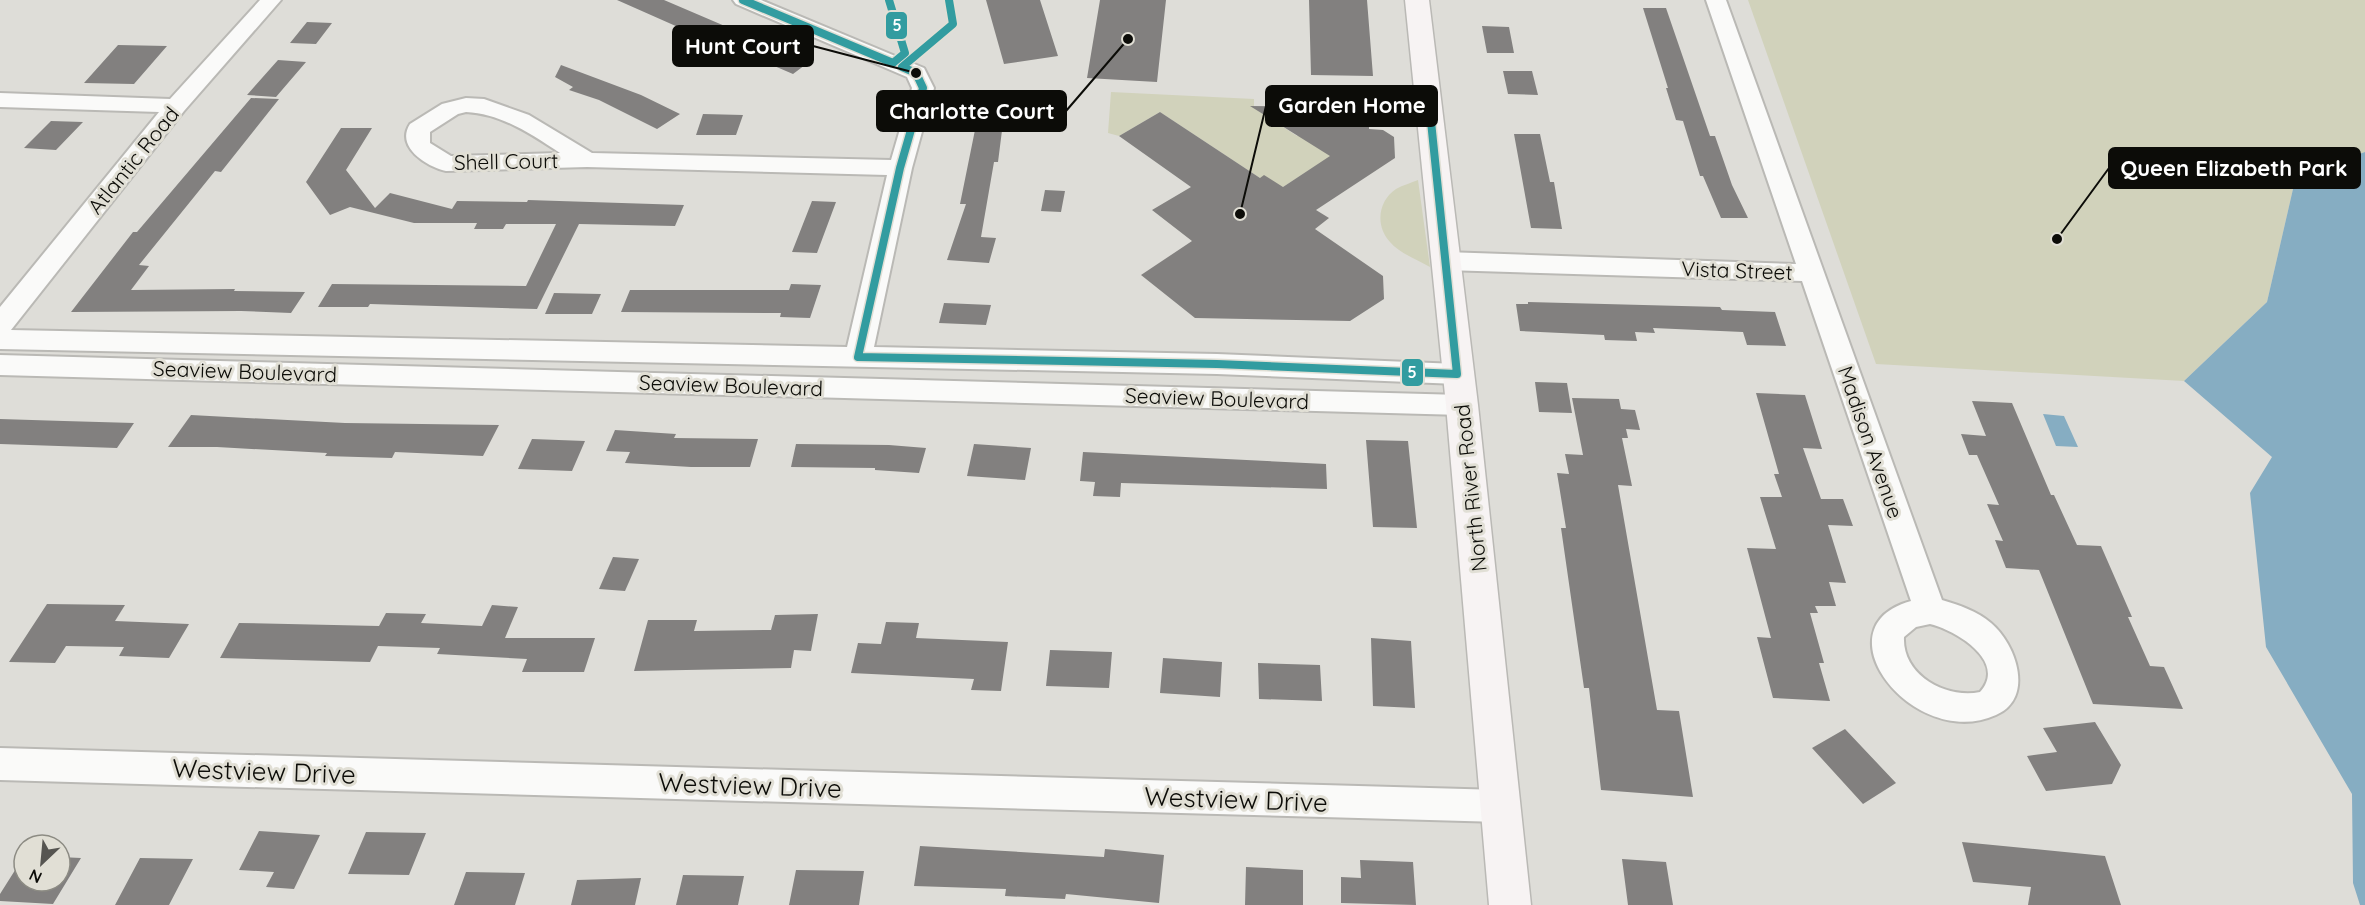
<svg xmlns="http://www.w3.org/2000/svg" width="2365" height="905" font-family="Quicksand,sans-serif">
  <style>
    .green { fill: #d1d2bb }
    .water { fill: #86adc2 }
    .building { fill: #82807f }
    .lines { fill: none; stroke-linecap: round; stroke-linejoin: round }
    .street-casing { stroke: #bab9b5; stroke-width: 4 }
    .secondary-casing { stroke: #bab9b5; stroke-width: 3 }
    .street { fill: #fafaf9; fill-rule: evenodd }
    .secondary { fill: #f7f3f3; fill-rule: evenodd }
    .bus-1-casing { stroke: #e1dfd5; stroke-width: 11 }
    .bus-1 { stroke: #329ca0; stroke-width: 8 }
    .labels { text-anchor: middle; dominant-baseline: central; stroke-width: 6; stroke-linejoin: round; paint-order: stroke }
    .street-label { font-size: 21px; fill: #0c0c08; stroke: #e1dfd5 }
    .near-street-label { font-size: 26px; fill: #0c0c08; stroke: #e1dfd5 }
    .leader { fill: none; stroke: #0c0c08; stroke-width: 2 }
    .callout-dot { fill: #0c0c08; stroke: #e1dfd5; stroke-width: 2 }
    .callout { fill: #0c0c08; stroke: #0c0c08; stroke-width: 2 }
    .callout-label { font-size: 22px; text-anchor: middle; font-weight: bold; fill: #fff }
    .line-badge { stroke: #e1dfd5; stroke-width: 2 }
    .badge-label { font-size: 16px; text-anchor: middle; font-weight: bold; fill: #fff }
  </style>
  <rect width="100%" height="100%" fill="#deddd8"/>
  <path class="green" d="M1748 0H2365V152L2296 176 2267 302 2184 381 1876 364Z
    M1111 92 1254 99V108L1297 136 1307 131 1339 151 1283 187 1260 178 1160 112 1119 136 1108 133Z
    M1418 180 1430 267C1418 260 1399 253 1390 242 1375 226 1378 201 1396 189 1403 185 1411 183 1418 180Z"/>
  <path class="water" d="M2365 152V905H2360L2353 883 2352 794 2266 647 2250 493 2272 457 2184 381 2267 302 2296 176Z
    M2043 414 2064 416 2078 447 2056 446Z"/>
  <path class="building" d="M617 0H664L767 44 748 58Z
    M986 0H1040L1058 56 1004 64Z
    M1100 0H1166L1157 82 1087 78Z
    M1309 0H1367L1373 76 1311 75Z
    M1643 8H1666L1710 136H1715L1732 185 1748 218H1721L1703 176H1700L1683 121 1676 120 1666 88H1668Z
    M307 22 332 23 316 44 290 43Z
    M1482 26 1509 27 1514 53H1487Z
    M118 45 167 46 134 84 84 83Z
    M780 45 813 59 793 74 760 60Z
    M278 60 306 62 276 97 247 95Z
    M561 65 641 95 680 114 657 129 599 100 569 90 573 87 555 77Z
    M1503 71H1532L1538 95 1508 94Z
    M1311 85 1369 121V129L1383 130 1394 137 1395 158 1316 210 1329 218 1315 229 1383 276 1384 299 1350 321 1195 318 1141 275 1192 241 1152 210 1191 187 1119 136 1160 112 1260 178 1264 175 1283 187 1330 156 1250 106 1312 107Z
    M251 98 279 99 221 172 215 171 139 265 149 266 131 290 235 289 234 291 305 292 291 313 241 311 71 312 133 232H137Z
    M975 99H1006L998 162H994L981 237 996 238 989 263 947 260 966 204H960L976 125H970Z
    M703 114 743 115 736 135H696Z
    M51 121 83 122 56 150 24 148Z
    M341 128H372L346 170 375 208 390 193 452 209 457 201 527 202 528 200 684 205 675 226 579 224 537 309 370 304 368 307H318L332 284 526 286 556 224H506L503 229H474L477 223H414L350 207 330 215 306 182Z
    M1514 134H1540L1550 182H1554L1562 229 1531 228Z
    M1045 190 1065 191 1061 212 1041 211Z
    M812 201 836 202 817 253 792 252Z
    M791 284 821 285 810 318 780 317 781 313 621 312 630 290H789Z
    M554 293 601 294 592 314H545Z
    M1528 302 1720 307 1722 310 1775 312 1786 346 1747 345 1743 332 1653 328 1655 333 1635 332 1637 341 1605 340 1604 335 1520 331 1516 304H1528Z
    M944 303 991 305 986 325 939 323Z
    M1535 382 1567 383 1572 413 1539 412Z
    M1756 393 1805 395 1822 449 1803 448 1821 499H1843L1853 526 1828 525 1846 583 1829 582 1836 606H1815L1818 613H1810L1824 663H1819L1830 701 1773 698 1757 637 1771 638 1747 548 1776 549 1760 497H1782L1774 474H1779Z
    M1572 398 1619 399 1621 409 1635 410 1640 430 1626 429 1628 438H1622L1632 486 1618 485 1657 710 1679 711 1693 797 1601 790 1589 688H1584L1561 528H1566L1557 473 1569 474 1565 454 1583 455Z
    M1972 401 2012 403 2051 495H2054L2077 545 2101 546 2132 617H2128L2150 666 2164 667 2183 709 2093 704 2039 570 2006 568 1995 540 2003 541 1987 504 1999 505 1977 455H1969L1961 434 1986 436Z
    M191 415 345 423 499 425 483 456 395 452 392 458 325 456 327 453 217 447H168Z
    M0 419 64 421 134 423 117 448 0 444Z
    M615 430 676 434 674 438 758 439 750 467H691L625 463 630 452 606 451Z
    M532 439 585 441 572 471 518 469Z
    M1366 440 1408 441 1417 528 1373 527Z
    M796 444 889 445 926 448 919 473 875 470V468L791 467Z
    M974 444 1031 448 1025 480 967 476Z
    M1083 452 1326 464 1327 489 1121 483 1120 497 1093 496 1095 482 1080 481Z
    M613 557 639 559 625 591 599 589Z
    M47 604 125 605 115 621 189 624 169 658 119 656 124 647 66 646 55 663 9 662Z
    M492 605 518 607 505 638H595L584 672H522L527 659 437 654 440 648 378 646 370 662 220 658 239 623 379 626 386 613 426 614 421 623 482 626Z
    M818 614 811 651 794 650 791 668 634 671 648 620H697L694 631 771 630 775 615Z
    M886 622 919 623 916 638 1008 642 1001 691 971 690 974 679 851 673 858 643 881 644Z
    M1371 638 1411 641 1415 708 1373 706Z
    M1050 650 1112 652 1109 688 1046 686Z
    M1163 658 1222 662 1220 697 1160 693Z
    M1258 663 1320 665 1322 701 1259 699Z
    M2095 722 2121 765 2112 784 2046 791 2027 756 2057 752 2043 728Z
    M1845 729 1896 783 1863 804 1812 748Z
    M259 831 320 835 294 889 266 887 274 872 239 870Z
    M366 832 426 833 409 875 348 874Z
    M1962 842 2105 856 2121 905H2028L2031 887 1973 882Z
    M920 846 1104 857 1105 849 1164 855 1159 903 1066 894 1065 899 1005 896 1006 889 914 886Z
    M24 856V881H60V857L81 858 53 904 0 901V894Z
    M140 858 193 859 169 905H115Z
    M1622 859 1666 862 1673 905H1628Z
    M1360 860 1413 862 1416 905 1341 903V877L1361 878Z
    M1246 867 1303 870V905H1245Z
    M796 870 864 871 859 905H789Z
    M466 872 525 873 515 905H454Z
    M683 875 744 876 738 905H676Z
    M641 878 635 905H571L577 880Z"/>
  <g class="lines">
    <defs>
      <path id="street" d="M260 0H281L184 111 11 330 847 347 887 175 587 167 446 171C427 167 395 147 410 124L442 104 466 98 484 99 529 115 592 153 891 160 912 88 907 77 736 4 733 0H761L924 68 934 88 912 168 874 347 1217 354 1457 364 1467 367 1471 374 1467 381 1457 384 1217 374 0 349V307L159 112 0 107V93L170 99ZM466 112C502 114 531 134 560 153L451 156 430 143V132L458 114Z
        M1706 0H1726L1942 600C1959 605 1977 611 1991 623 2016 644 2035 698 1996 715 1914 752 1816 627 1911 601L1802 281 1445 270 1436 267 1432 261 1436 255 1445 252 1796 264ZM1930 624C1955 630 2008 661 1980 692 1946 699 1902 675 1904 637L1916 627Z
        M0 355 1462 395 1472 398 1476 405 1472 412 1462 415 0 375Z
        M0 748 1500 790 1512 794 1517 806 1512 818 1500 822 0 780Z"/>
      <path id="secondary" d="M1405 0H1429L1478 405 1531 905H1489L1446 405Z"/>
    </defs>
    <use href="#street" class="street-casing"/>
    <use href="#secondary" class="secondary-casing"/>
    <use href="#street" class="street"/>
    <use href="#secondary" class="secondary"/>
    <defs>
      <path id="bus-1" d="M743 0 893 63 905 53 889 0
        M949 0 953 24 902 67 916 73 923 88 900 168 858 357 1217 364 1457 374 1429 102"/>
    </defs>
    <use href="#bus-1" class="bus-1-casing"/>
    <use href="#bus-1" class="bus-1"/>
  </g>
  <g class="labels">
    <g class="street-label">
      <text transform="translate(133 160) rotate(-51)">Atlantic Road</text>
      <text transform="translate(506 161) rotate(-1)">Shell Court</text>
      <text transform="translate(1737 270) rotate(2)">Vista Street</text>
      <text transform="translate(245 371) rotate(2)">Seaview Boulevard</text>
      <text transform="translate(731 385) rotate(2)">Seaview Boulevard</text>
      <text transform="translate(1217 398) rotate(2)">Seaview Boulevard</text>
      <text transform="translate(1871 442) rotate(71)">Madison Avenue</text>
      <text transform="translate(1470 488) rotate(-96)">North River Road</text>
    </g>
    <g class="near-street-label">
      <text transform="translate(264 771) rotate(2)">Westview Drive</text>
      <text transform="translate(750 785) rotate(2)">Westview Drive</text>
      <text transform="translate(1236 799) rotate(2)">Westview Drive</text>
    </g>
  </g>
  <path class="leader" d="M916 73L813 46M1240 214L1266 106M1128 39L1066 111M2057 239L2109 168"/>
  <g class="callout-dot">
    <circle cx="916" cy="73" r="6"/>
    <circle cx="1240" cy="214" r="6"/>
    <circle cx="1128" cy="39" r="6"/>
    <circle cx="2057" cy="239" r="6"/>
  </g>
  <g class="callout">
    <rect x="673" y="26" width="140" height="40" rx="6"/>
    <rect x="1266" y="86" width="171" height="40" rx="6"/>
    <rect x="877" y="91" width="189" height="40" rx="6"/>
    <rect x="2109" y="148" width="251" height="40" rx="6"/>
  </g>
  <g class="callout-label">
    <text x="743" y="54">Hunt Court</text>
    <text x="1352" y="113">Garden Home</text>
    <text x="972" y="119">Charlotte Court</text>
    <text x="2234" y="176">Queen Elizabeth Park</text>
  </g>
  <g class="line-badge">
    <rect x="885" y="11" width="23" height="29" rx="6" fill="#329ca0"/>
    <rect x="1401" y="358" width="23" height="29" rx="6" fill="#329ca0"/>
  </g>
  <g class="badge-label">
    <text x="897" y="31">5</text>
    <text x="1412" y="378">5</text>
  </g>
  <g transform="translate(42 863) rotate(206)"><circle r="28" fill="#e1dfd5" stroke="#8c8b83" stroke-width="1.5"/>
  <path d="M0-4.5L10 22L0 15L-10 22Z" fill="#565551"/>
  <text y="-9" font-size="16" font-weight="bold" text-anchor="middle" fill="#0c0c08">N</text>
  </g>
</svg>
